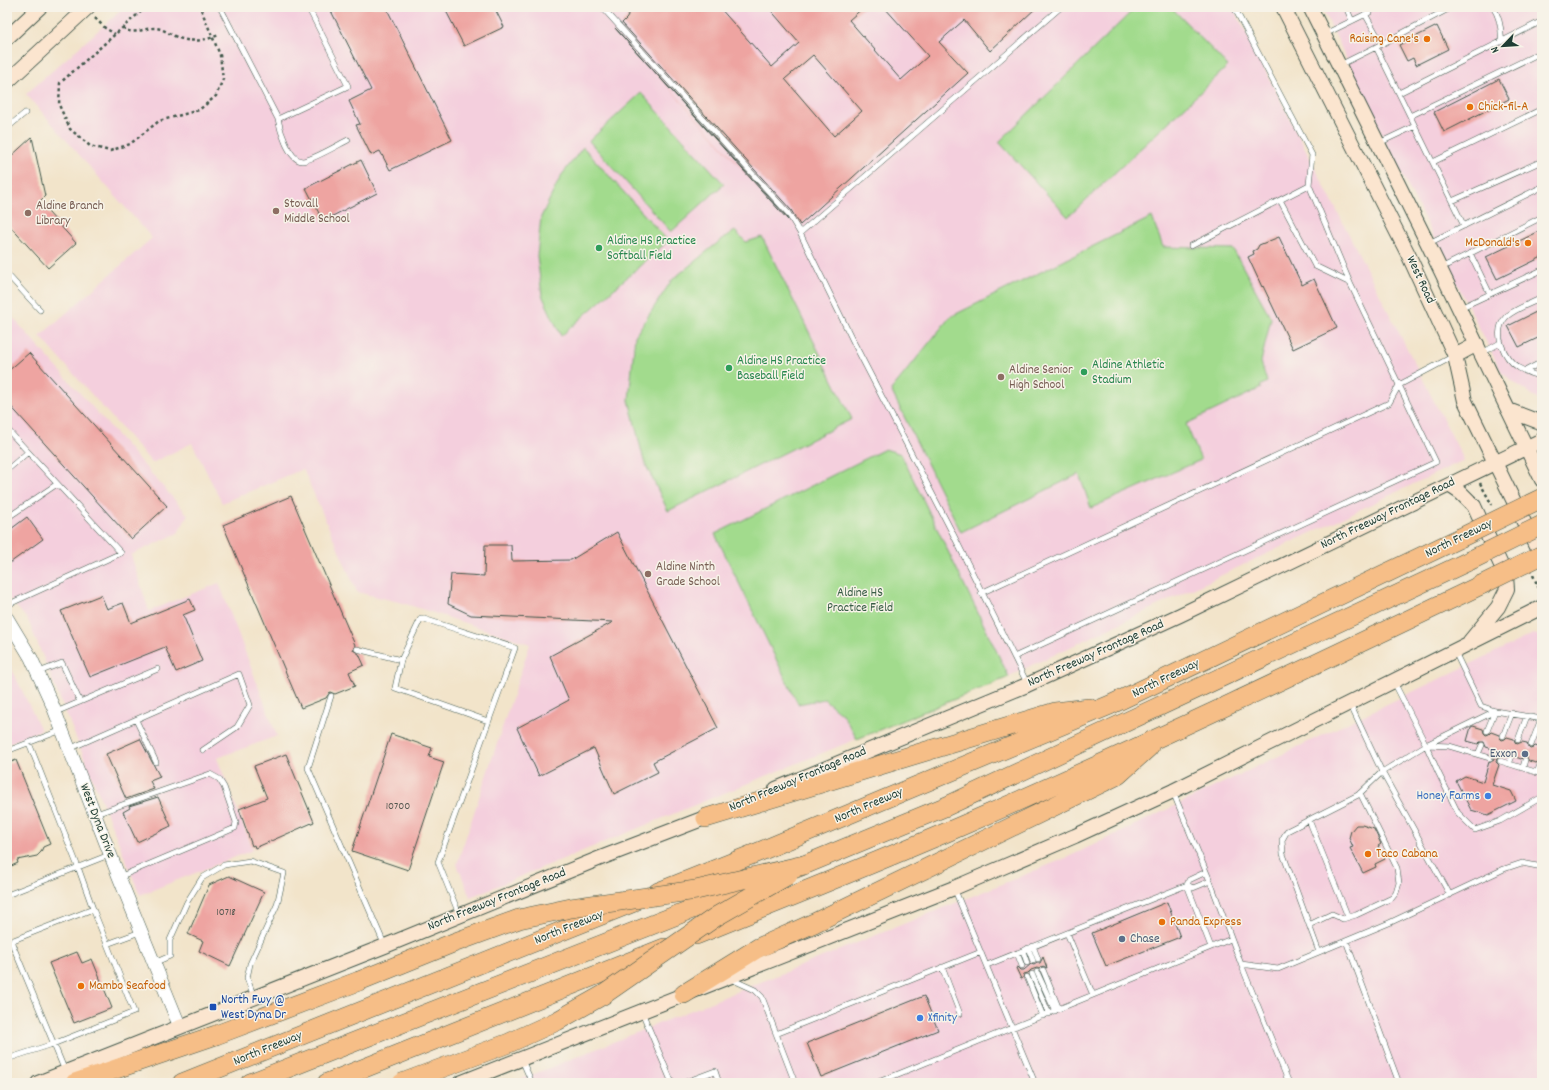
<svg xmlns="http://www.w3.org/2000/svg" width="1549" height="1090" font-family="Dekko,sans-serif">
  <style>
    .built { fill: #f4cfdd }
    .green { fill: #a2db8d; stroke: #608c60 }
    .building { fill: #eea4a1; fill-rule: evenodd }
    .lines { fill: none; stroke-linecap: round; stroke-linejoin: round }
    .service-casing { stroke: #3f564a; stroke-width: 6 }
    .tertiary-casing { stroke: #3f564a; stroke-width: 14 }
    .secondary-casing { stroke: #3f564a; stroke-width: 16 }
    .motorway-casing { stroke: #3f564a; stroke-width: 20 }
    .path { stroke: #3f564a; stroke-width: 2.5; stroke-dasharray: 3 3; stroke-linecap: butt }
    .service { stroke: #fff; stroke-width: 5 }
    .tertiary { stroke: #fff; stroke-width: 13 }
    .secondary { stroke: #fbe5cf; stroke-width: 14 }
    .motorway { stroke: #f6be87; stroke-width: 19 }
    .motorway-bridge-casing { stroke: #3f564a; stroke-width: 20; stroke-linecap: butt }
    .motorway-bridge { stroke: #f6be87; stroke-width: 19 }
    .food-dot { fill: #e8710a; stroke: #f7f3e8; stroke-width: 1.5 }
    .education-dot { fill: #8d6e63; stroke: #f7f3e8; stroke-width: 1.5 }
    .leisure-dot { fill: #2e9e5b; stroke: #f7f3e8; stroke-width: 1.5 }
    .service-dot { fill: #5c6f8a; stroke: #f7f3e8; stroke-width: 1.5 }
    .shop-dot { fill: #3f7fe0; stroke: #f7f3e8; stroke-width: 1.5 }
    .transit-dot { fill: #1a4fb4; stroke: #f7f3e8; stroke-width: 1.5 }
    .labels { text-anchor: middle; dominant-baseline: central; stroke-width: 3; stroke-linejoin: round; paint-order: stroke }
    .number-label { font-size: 11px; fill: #53574f }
    .food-label { font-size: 13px; fill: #c56008; stroke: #f7f3e8; text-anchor: start }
    .education-label { font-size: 13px; fill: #785e54; stroke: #f7f3e8; text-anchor: start }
    .leisure-label { font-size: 13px; fill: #27864d; stroke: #f7f3e8; text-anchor: start }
    .street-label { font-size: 13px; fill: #1f3d34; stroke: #f7f3e8 }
    .park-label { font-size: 13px; fill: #395d46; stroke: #f7f3e8 }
    .service-label { font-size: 13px; fill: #4e5e75; stroke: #f7f3e8; text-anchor: end }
    .shop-label { font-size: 13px; fill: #366cbe; stroke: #f7f3e8; text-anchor: end }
    .transit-label { font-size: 13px; fill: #164399; stroke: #f7f3e8; text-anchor: start }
  </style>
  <rect width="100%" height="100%" fill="#f7f3e8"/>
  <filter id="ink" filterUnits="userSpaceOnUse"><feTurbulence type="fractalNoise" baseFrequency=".025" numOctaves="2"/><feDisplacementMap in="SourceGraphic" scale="8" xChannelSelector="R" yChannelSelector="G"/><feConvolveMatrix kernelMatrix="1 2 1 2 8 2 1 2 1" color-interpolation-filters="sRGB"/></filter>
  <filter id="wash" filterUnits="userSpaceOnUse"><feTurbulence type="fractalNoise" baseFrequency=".012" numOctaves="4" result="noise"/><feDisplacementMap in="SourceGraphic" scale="16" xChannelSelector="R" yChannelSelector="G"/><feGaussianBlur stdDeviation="0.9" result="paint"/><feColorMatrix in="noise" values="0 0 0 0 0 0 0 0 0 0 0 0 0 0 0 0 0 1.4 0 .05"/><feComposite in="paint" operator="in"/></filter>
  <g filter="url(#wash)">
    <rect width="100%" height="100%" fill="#f2e4ca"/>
    <path class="built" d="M125 7H1233L1464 460 1001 680 470 897 457 864 530 644 403 603 357 592 303 469 222 503 192 443 152 463 40 336 152 238 26 94Z
      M1322 7H1542V403L1502 373 1389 149Z
      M7 311 188 515 178 533 131 555 149 611 219 583 277 736 217 758 253 850 140 895 28 620 7 596Z
      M1533 634 1542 636V1083H512L1066 858Z
      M7 659 41 730 7 744Z"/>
    <path class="green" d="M1136 7H1171L1228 66 1068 217 999 142Z
      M641 93 724 184 671 232 589 141Z
      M583 147 668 241 561 336 542 295 537 256 541 217 561 176Z
      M1152 217 1163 247 1233 249 1271 318 1261 362 1267 382 1260 386 1261 388 1186 424 1201 460 1091 508 1079 474 961 532 891 390 950 317Z
      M735 231 746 242 762 237 852 419 668 511 644 461 629 400 635 336 672 280 721 240Z
      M885 449 901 454 1009 677 857 739 843 715 824 699 798 704 715 534Z"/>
    <g id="blocks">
      <path class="building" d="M329 7H386L452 140 390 170 380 151 371 155 356 125 360 124 349 101 371 90Z
        M444 7H494L504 27 464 46Z
        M630 7H719L772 67 799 43 768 7H864L849 20 901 80 928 56 884 7H1037L990 51 964 20 939 42 968 73 800 225 791 210 622 23 627 18ZM813 55 862 111 834 136 785 79Z
        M1437 26 1448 49 1416 65 1413 58 1407 61 1399 45Z
        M615 28 785 215 788 220Z
        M1499 79 1509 99 1444 132 1434 112Z
        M32 137 45 196 39 202 76 243 48 268 7 223V160Z
        M361 160 377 193 323 221 306 188Z
        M1542 230V257L1497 279 1486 257Z
        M1279 237 1302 285 1314 279 1337 328 1293 349 1263 286 1262 287 1248 257 1254 254 1253 251 1257 249 1259 245Z
        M1542 309V336L1519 347 1508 326Z
        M29 353 167 506 131 539 7 402V372Z
        M291 496 355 645 353 650 359 654 364 665 349 672 355 686 335 694 330 692 326 698 301 708 223 525Z
        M27 517 43 539 7 565V532Z
        M617 532 718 728 653 762 658 772 614 794 594 748 539 776 517 728 569 700 550 656 613 622 471 615 448 604 451 574 484 576 485 545H511L512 561 571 560Z
        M101 595 107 609 123 603 131 623 190 599 195 610 183 615 202 661 176 672 165 647 90 677 61 611Z
        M1473 726 1483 729 1484 733 1486 735 1489 734 1491 732 1499 735 1500 738 1502 740 1505 739 1507 737 1514 739 1515 742 1517 744 1522 742 1527 743 1528 747 1530 749 1533 748 1535 746 1542 748V762L1539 761 1536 763 1529 761 1526 756H1524L1521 759 1516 757 1515 754 1513 752 1508 755 1503 753 1501 757 1497 758 1496 762 1499 765 1492 785 1511 791 1516 801 1488 815 1471 810 1456 781 1465 776 1483 782 1489 762 1494 759V757L1491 754 1493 749 1486 747 1484 742H1480L1478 744 1467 741 1471 727Z
        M391 734 432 748 429 757 444 762 408 870 352 851Z
        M140 739 160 777 150 781 154 789 126 799 106 754Z
        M286 754 314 822 255 848 254 845 252 846 239 809 267 798 254 766Z
        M16 760 50 844 43 847 41 852 37 856 17 860 18 863 7 868V764Z
        M158 797 171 826 137 842 123 812 130 808 129 806Z
        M1356 825H1362L1374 829 1381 844 1378 846 1385 859 1375 864 1376 867 1363 873 1350 848 1353 847 1349 838 1351 831Z
        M229 876 264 892 230 966 199 951 203 941 188 934 209 885Z
        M1167 902 1180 937 1106 966 1092 933Z
        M77 952 82 963 92 959 112 1008 74 1023 49 963Z
        M1043 957 1047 968 1043 966 1039 969 1037 968 1031 970 1028 973 1024 974 1023 978 1021 979 1016 968 1018 967 1021 970H1024L1031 964 1034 965 1037 963H1040Z
        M924 996 938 1030 821 1077 807 1043Z"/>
    </g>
  </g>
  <g filter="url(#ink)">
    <use href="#blocks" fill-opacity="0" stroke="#3f564a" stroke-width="1"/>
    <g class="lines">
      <defs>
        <path id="service" d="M220 7 278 119C280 130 289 160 302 161 311 161 338 145 348 140
          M602 7 788 213 800 233 854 343 951 530 1027 683
          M1346 7 1352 21
          M1493 7C1500 18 1502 29 1501 42
          M1365 14 1382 44
          M1325 34 1370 12 1375 7
          M1376 47 1452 7
          M1340 65 1376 47 1464 226
          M1399 93 1542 21
          M1410 116 1542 52
          M278 119 348 86 308 7
          M7 128 25 113
          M1379 143 1415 126
          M1433 162 1542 109
          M1280 200 1315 266 1350 283
          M1452 201 1542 161
          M800 233 1061 7
          M1429 243 1542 187
          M1191 246 1309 185 1312 155 1234 7
          M1470 253 1490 294
          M1441 268 1542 217
          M7 274 40 310
          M1542 298C1532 303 1514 309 1506 317 1492 332 1503 358 1519 368 1526 372 1534 375 1542 377
          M1460 308 1542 270
          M1482 353 1500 343
          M1525 371 1542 362
          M7 429 121 553 7 605
          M7 470 28 452
          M7 518 57 484
          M981 593 1389 403 1399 385 1454 356
          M357 649 401 660
          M1455 652 1481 706 1495 711 1542 719
          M1014 657 1436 462 1350 283 1309 185
          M39 672 62 663 80 702
          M331 696 308 768 385 946
          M1350 704 1382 772 1450 895
          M56 712 158 669
          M136 720 156 762
          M1487 731 1495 711
          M1503 736 1512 713
          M1518 740 1527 716
          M29 743 78 867 93 909 11 941 65 1071
          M1426 745 1438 772 1458 813 1475 830 1500 821 1542 797
          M1426 745 1495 711
          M1427 745 1449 746 1490 758
          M1531 745 1541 719
          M69 749 239 674 250 705 237 727 203 750
          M7 751 62 730
          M1478 754 1482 745
          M1500 761 1542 774
          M1509 764 1512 756
          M1523 767 1525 760
          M1537 773 1540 765
          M1173 792 1210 881 1241 964 1278 969 1389 923 1504 869 1522 863 1542 867
          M96 814 210 774 219 779 224 787 236 822 235 828 119 877
          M1309 820 1348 917
          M1206 872 1189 880 1187 885 1211 947
          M954 888 1035 1083
          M7 895 109 855
          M93 909 107 944
          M459 914 438 862 515 648 421 618 401 660 395 688 488 721
          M1309 925 1332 914 1343 919 1356 915 1392 898 1396 893 1399 883 1397 868 1360 793
          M1067 933 1093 995
          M1346 941 1399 1083
          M1033 946 1038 959
          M1028 948 1033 961
          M1023 951 1027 963
          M1319 952 1283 854 1282 840 1287 831 1358 795 1382 772 1426 745 1394 682
          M1017 953 1022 966
          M154 963 170 956V940L187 902 202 878 224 865 250 861 284 873 277 905 250 964 247 978 254 997
          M1241 964 1289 1083
          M987 965 1187 885 1193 888 1210 881
          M942 967 960 1014
          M1043 970 1059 1009
          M1037 972 1055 1011
          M1032 974 1049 1014
          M1027 977 1043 1016
          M731 979 755 990 762 997 795 1083
          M642 1012 672 1083
          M776 1034 981 952
          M7 1059 53 1044 134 1012 107 944 140 932
          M522 1060 532 1083
          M683 1083 715 1071 719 1083
          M876 1083 1231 939
          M1534 1083 1542 1080"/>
        <path id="tertiary" d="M7 618 31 658 52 704 119 877 180 1027"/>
        <path id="secondary" d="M1283 7 1408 254 1455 356 1465 401 1542 559
          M1310 7 1428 244 1542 480
          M7 38 40 7
          M7 82 88 7
          M1455 356 1477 344
          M1508 410 1542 423
          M1449 485 1461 493 1474 506 1506 576 1507 589 1498 607 1470 641
          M776 789 1027 685 1180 615 1542 440
          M38 1083 385 946 598 859 715 814
          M460 1083 954 888 1075 836 1173 791 1542 607"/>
        <path id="motorway" d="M706 818 1055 712 1089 708
          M658 892 761 851 1110 705 1460 538
          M696 935C792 896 889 858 984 816 1151 743 1316 664 1481 585
          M684 994 758 948 814 923 1118 775 1149 747
          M75 1083 216 1035 359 981
          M182 1083 632 903
          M250 1083 804 865 947 806 1469 561
          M327 1083 664 948"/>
      </defs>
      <use href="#service" class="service-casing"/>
      <use href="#tertiary" class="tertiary-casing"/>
      <use href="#secondary" class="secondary-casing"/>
      <use href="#motorway" class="motorway-casing"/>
      <path class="path" d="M146 7 60 83 59 105 70 129 90 146 110 151 130 144 159 121 199 110 216 96 223 79 220 55 200 7
        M95 18 105 28 115 34
        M123 27C131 37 145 27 156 28 164 29 171 35 179 38 193 43 206 40 219 35
        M1480 483 1492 505
        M1533 575 1540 591"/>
      <use href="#service" class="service"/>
      <use href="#tertiary" class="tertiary"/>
      <use href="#secondary" class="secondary"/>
      <use href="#motorway" class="motorway"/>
      <defs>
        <path id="motorway-bridge" d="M1460 538 1542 498
          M1469 561 1542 525
          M1481 585 1542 555
          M359 981 453 943 519 919 571 908 696 890 804 865
          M402 1083 509 1043 557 1021 603 995 717 916 788 875"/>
      </defs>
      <use href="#motorway-bridge" class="motorway-bridge-casing"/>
      <use href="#motorway-bridge" class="motorway-bridge"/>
    </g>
  </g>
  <g class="food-dot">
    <circle cx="1427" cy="39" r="4"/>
    <circle cx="1470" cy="107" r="4"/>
    <circle cx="1528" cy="243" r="4"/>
    <circle cx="1368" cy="854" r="4"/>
    <circle cx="1162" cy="922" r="4"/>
    <circle cx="81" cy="986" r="4"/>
  </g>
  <g class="education-dot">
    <circle cx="276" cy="211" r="4"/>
    <circle cx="28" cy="213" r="4"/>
    <circle cx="1001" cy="377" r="4"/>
    <circle cx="648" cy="574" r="4"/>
  </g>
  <g class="leisure-dot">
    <circle cx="599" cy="248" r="4"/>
    <circle cx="729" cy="368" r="4"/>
    <circle cx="1084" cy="372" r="4"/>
  </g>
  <g class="service-dot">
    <circle cx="1525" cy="754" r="4"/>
    <circle cx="1122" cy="939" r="4"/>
  </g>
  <g class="shop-dot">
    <circle cx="1488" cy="796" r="4"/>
    <circle cx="920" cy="1018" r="4"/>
  </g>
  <rect class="transit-dot" x="209" y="1003" width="8" height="8" rx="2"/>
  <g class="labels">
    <g class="number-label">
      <text x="398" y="807">10700</text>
      <text x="226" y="913">10718</text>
    </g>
    <g class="food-label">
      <text x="1419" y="39" text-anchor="end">Raising Cane's</text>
      <text x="1478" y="107">Chick-fil-A</text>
      <text x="1520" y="243" text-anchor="end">McDonald's</text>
      <text x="1376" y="854">Taco Cabana</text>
      <text x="1170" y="922">Panda Express</text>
      <text x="89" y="986">Mambo Seafood</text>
    </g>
    <g class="education-label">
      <text x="284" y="204">Stovall<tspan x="284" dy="15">Middle School</tspan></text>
      <text x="36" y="206">Aldine Branch<tspan x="36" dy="15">Library</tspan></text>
      <text x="1009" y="370">Aldine Senior<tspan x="1009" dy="15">High School</tspan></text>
      <text x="656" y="567">Aldine Ninth<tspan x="656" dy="15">Grade School</tspan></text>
    </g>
    <g class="leisure-label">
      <text x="607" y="241">Aldine HS Practice<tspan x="607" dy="15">Softball Field</tspan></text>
      <text x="737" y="361">Aldine HS Practice<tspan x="737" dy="15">Baseball Field</tspan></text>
      <text x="1092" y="365">Aldine Athletic<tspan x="1092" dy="15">Stadium</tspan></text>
    </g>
    <g class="street-label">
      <text transform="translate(1420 280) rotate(65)">West Road</text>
      <text transform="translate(1388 514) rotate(-26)">North Freeway Frontage Road</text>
      <text transform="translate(1459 539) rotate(-26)">North Freeway</text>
      <text transform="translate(1096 654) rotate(-24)">North Freeway Frontage Road</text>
      <text transform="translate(1166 679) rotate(-26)">North Freeway</text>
      <text transform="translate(798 780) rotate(-23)">North Freeway Frontage Road</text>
      <text transform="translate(869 806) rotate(-23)">North Freeway</text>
      <text transform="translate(97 821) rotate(69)">West Dyna Drive</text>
      <text transform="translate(497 900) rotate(-22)">North Freeway Frontage Road</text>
      <text transform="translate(569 928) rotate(-22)">North Freeway</text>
      <text transform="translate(268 1049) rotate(-22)">North Freeway</text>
    </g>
    <g class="park-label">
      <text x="860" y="593">Aldine HS<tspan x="860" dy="15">Practice Field</tspan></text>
    </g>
    <g class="service-label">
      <text x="1517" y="754">Exxon</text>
      <text x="1130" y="939" text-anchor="start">Chase</text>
    </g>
    <g class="shop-label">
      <text x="1480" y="796">Honey Farms</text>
      <text x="928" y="1018" text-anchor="start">Xfinity</text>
    </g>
    <g class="transit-label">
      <text x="221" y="1000">North Fwy @<tspan x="221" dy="15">West Dyna Dr</tspan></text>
    </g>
  </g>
  <rect width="1549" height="1090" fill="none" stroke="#f7f3e8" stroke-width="24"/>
  <g transform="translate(1503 46) rotate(245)" stroke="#f7f3e8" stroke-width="3" paint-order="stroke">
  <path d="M0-3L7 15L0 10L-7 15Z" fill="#1f3d34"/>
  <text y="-6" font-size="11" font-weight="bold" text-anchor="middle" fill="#1f3d34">N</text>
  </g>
</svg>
